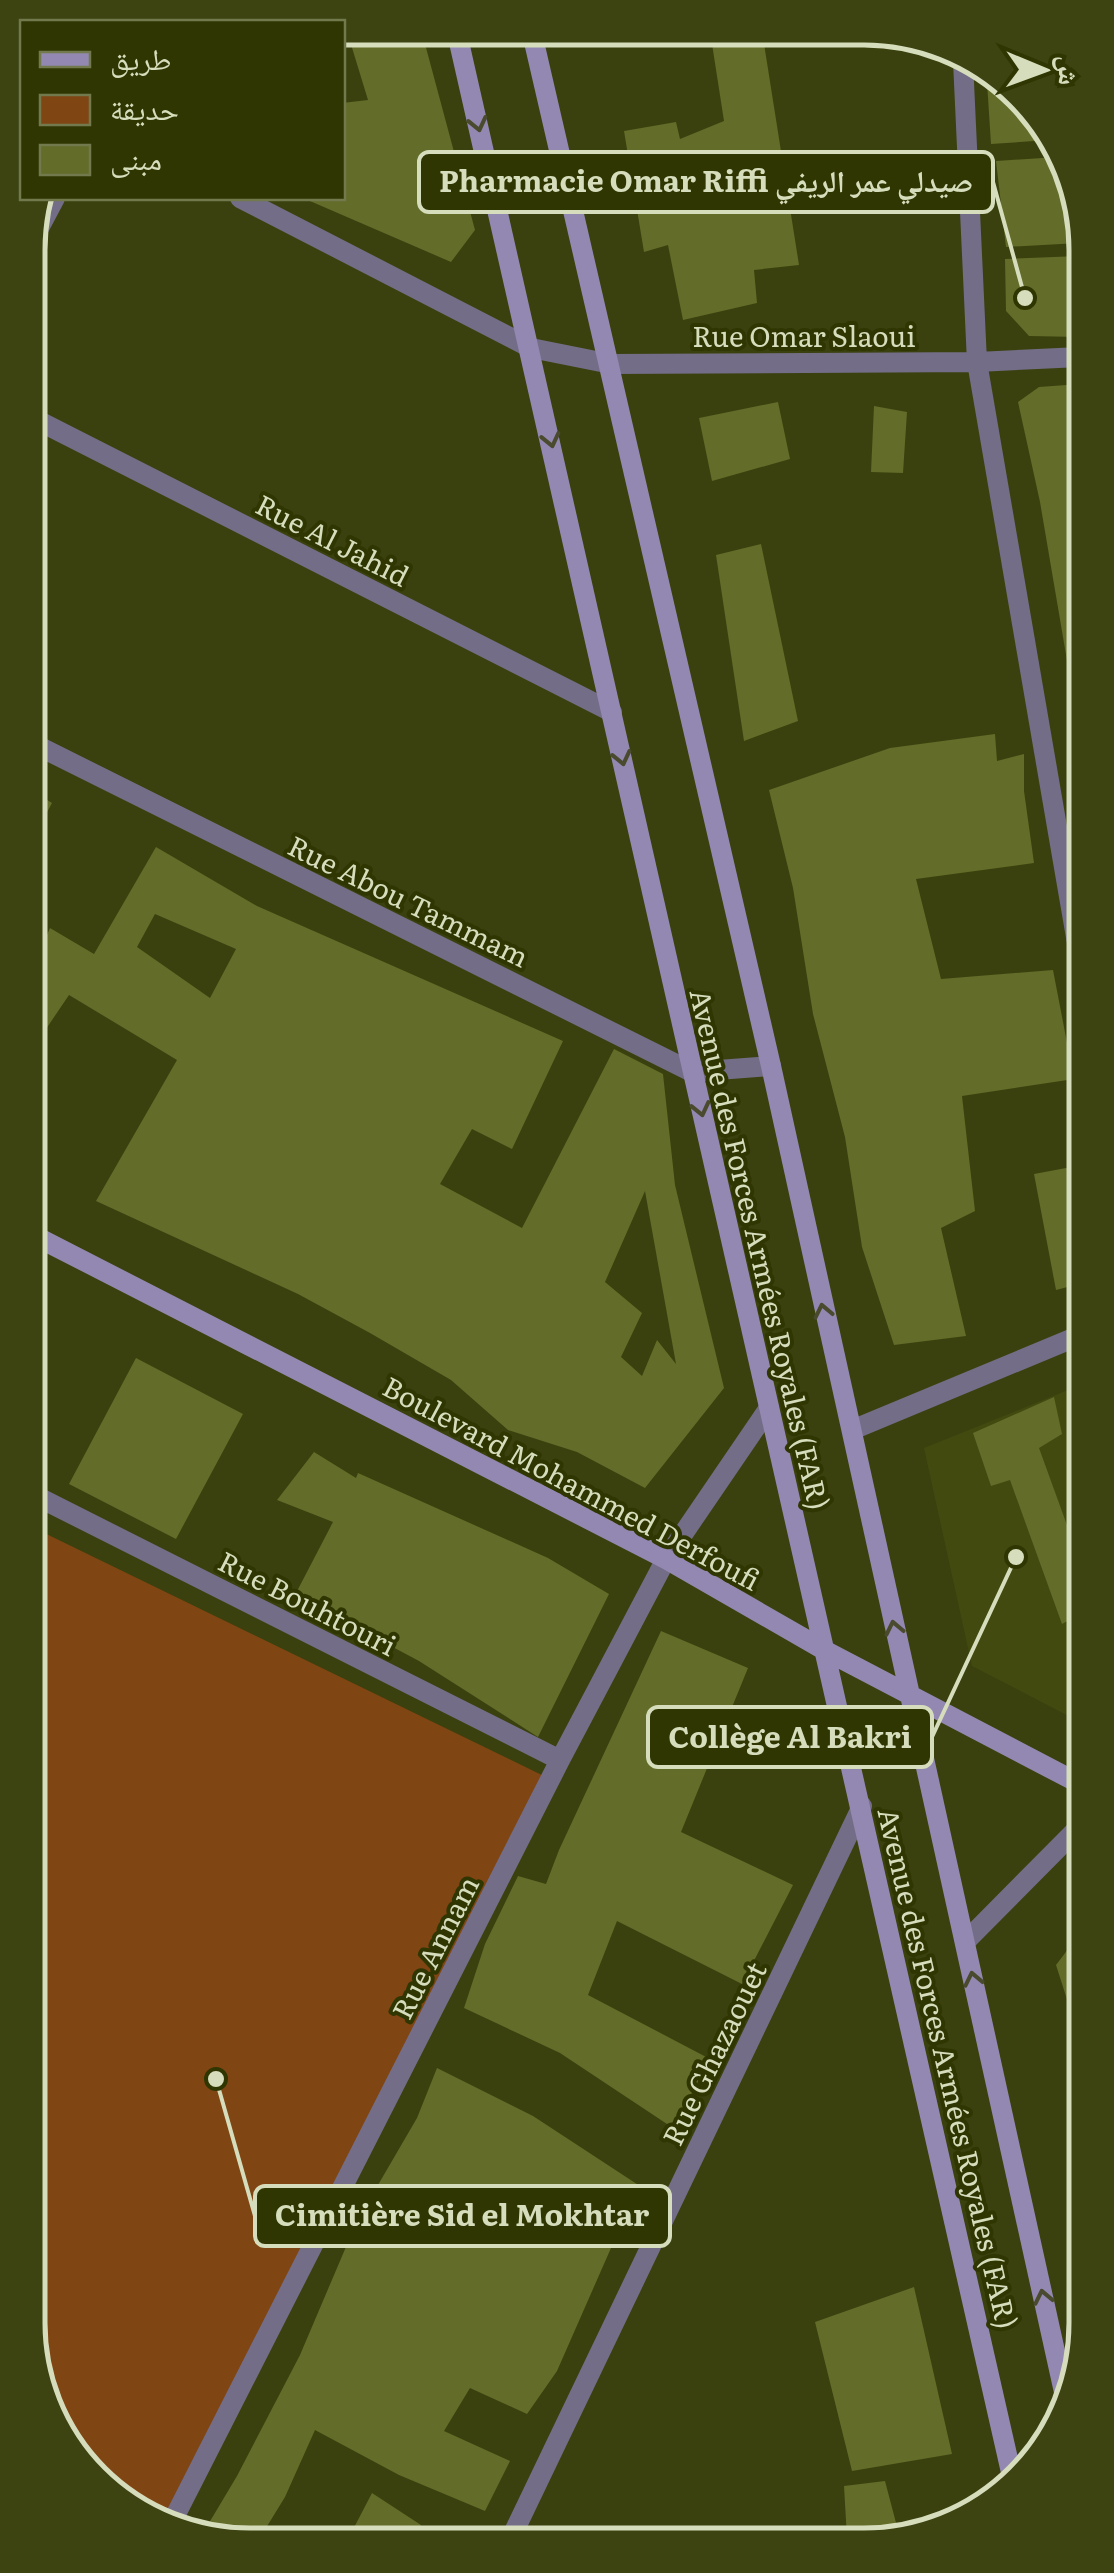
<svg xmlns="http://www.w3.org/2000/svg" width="1114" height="2573" font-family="Literata,'Noto Naskh Arabic',serif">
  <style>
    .built { fill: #434a10 }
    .green { fill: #7f4512 }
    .building { fill: #636c29; fill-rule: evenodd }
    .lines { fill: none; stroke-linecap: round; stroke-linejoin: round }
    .street { stroke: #746d87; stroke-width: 20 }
    .secondary { stroke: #9388b1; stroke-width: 20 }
    .oneway { stroke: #494a2e }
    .labels { text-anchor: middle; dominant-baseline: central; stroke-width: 8; stroke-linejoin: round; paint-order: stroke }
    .street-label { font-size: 28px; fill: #d6ddbc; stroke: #303602 }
    .rim { fill: none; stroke: #d6ddbc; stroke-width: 5 }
    .leader { fill: none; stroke: #d6ddbc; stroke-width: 4 }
    .callout-dot { fill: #d6ddbc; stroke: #303602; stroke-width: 4 }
    .callout { fill: #303602; stroke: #d6ddbc; stroke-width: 4 }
    .callout-label { font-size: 30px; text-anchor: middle; font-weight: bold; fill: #d6ddbc }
  </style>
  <rect width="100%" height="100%" fill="#3a410e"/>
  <path class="built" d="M1083 1384 1084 1724 972 1666 924 1448Z"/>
  <path class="green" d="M32 1527 548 1778 176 2526 103 2490 35 2380Z"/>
  <path class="building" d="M346 28 421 29 475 230 451 262 303 198H342V103L368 100Z
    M710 31H762L799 265 754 270 757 303 683 320 668 245 644 252 624 131 676 122 680 139 724 121Z
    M999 81 1021 92 1049 140 991 144 987 82Z
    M1058 157 1079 193V243L1006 247 996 161Z
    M1079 256 1080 337 1029 336 1006 311 1005 259Z
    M1080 384 1081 731H1079L1040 502 1018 402 1039 387Z
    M778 402 790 459 712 481 699 418Z
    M874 406 907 412 903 473 871 472Z
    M761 544 798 721 744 741 716 555Z
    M995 734 997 761 1024 754V791L1034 863 916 879 941 979 1053 970 1074 1079 962 1096 975 1211 941 1228 966 1336 894 1345 862 1247 845 1137 813 1014 793 888 769 790 890 748Z
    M30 789 52 803 30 844Z
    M156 847 257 906 563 1041 512 1149 472 1129 440 1184 522 1228 614 1049 663 1074 675 1185 724 1388 645 1488 577 1452 508 1430 451 1380 370 1333 298 1294 96 1201 177 1060 69 995 46 1029 31 1019 30 954 37 958 50 928 94 954ZM155 914 236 949 210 998 137 947ZM645 1191 676 1364 657 1340 642 1376 621 1357 642 1313 605 1282Z
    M1082 1165 1083 1283 1056 1290 1034 1174Z
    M136 1358 243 1414 176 1539 69 1484Z
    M1054 1397 1062 1434 1039 1448 1084 1572V1612L1062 1624 1010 1480 991 1486 973 1433Z
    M314 1452 356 1478 358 1473 548 1558 609 1594 538 1737 419 1661 295 1595 333 1522 277 1500Z
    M661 1631 748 1668 681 1832 793 1885 742 1984 617 1921 588 1995 710 2059 673 2128 560 2053 464 2008 485 1944 518 1876 546 1884 559 1850Z
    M1085 1927V2040L1079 2037 1056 1965Z
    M437 2068 533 2116 646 2190 611 2248 557 2371 527 2414 470 2388 444 2431 510 2461 485 2511 399 2475 315 2430 285 2497 258 2541H207L200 2538 237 2476 300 2355 357 2221 417 2118Z
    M914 2287 952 2454 852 2471 815 2322Z
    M885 2481 900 2538H847L844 2486Z
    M372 2493 421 2525 412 2540 347 2541Z"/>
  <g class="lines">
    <path class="street" d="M963 61 977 362 1082 972
      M240 198 531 348 611 364 977 362 1080 357
      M28 249 55 198
      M29 416 612 712
      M30 742 692 1072 771 1066
      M852 1430 1083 1334
      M32 1494 560 1760
      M965 1942 1084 1822
      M171 2524 560 1760 666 1559 769 1408
      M510 2540 862 1806"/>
    <path class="secondary" d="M456 29 1013 2481
      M531 29 771 1066 1064 2392
      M31 1234 666 1559 826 1651 1084 1786"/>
  </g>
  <defs><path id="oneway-chevron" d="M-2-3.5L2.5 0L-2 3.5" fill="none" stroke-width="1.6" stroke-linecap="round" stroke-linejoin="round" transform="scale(2.5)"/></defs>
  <g class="oneway">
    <use href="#oneway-chevron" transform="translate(478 124) rotate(77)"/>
    <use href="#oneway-chevron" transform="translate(551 440) rotate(77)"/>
    <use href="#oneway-chevron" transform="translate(622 758) rotate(77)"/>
    <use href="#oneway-chevron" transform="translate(701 1109) rotate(77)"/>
    <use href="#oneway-chevron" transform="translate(823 1311) rotate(-102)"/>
    <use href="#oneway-chevron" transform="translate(894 1628) rotate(-102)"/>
    <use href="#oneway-chevron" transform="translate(973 1979) rotate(-102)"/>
    <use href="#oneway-chevron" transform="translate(1043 2297) rotate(-102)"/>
  </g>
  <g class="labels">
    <g class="street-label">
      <text x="804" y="335">Rue Omar Slaoui</text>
      <text transform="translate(333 539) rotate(27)">Rue Al Jahid</text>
      <text transform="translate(409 900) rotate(26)">Rue Abou Tammam</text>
      <text transform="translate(761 1249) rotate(77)">Avenue des Forces Armées Royales (FAR)</text>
      <text transform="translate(572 1482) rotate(28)">Boulevard Mohammed Derfoufi</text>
      <text transform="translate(308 1602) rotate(27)">Rue Bouhtouri</text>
      <text transform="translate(434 1947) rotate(-63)">Rue Annam</text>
      <text transform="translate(713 2053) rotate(-64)">Rue Ghazaouet</text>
      <text transform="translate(949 2068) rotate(77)">Avenue des Forces Armées Royales (FAR)</text>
    </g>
  </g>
  <path d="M0 0H1114V2573H0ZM250 45H864A205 205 0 0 1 1069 250V2323A205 205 0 0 1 864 2528H250A205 205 0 0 1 45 2323V250A205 205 0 0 1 250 45Z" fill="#3d4311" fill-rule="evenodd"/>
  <path class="rim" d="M250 45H864A205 205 0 0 1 1069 250V2323A205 205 0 0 1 864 2528H250A205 205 0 0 1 45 2323V250A205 205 0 0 1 250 45Z"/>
  <path class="leader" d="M1025 298L993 182M1016 1557L932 1737M216 2079L255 2216"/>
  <g class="callout-dot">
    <circle cx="1025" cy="298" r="10"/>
    <circle cx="1016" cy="1557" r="10"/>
    <circle cx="216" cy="2079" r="10"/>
  </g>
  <g class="callout">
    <rect x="419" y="152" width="574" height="60" rx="10"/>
    <rect x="648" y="1707" width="284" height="60" rx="10"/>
    <rect x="255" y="2186" width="415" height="60" rx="10"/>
  </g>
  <g class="callout-label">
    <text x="706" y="192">Pharmacie Omar Riffi صيدلي عمر الريفي</text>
    <text x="790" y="1748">Collège Al Bakri</text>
    <text x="462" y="2226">Cimitière Sid el Mokhtar</text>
  </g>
  <rect x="20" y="20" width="325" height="180" fill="#303602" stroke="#72794c" stroke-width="2.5"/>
  <rect x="40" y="52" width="50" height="15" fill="#9388b1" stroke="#72794c" stroke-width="2.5"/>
  <text x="110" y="70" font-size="30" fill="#d6ddbc">طريق</text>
  <rect x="40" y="95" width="50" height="30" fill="#7f4512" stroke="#72794c" stroke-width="2.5"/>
  <text x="110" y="120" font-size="30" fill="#d6ddbc">حديقة</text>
  <rect x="40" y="145" width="50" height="30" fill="#636c29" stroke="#72794c" stroke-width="2.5"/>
  <text x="110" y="170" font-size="30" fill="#d6ddbc">مبنى</text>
  <g transform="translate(1044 70) rotate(91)" stroke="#303602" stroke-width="8" paint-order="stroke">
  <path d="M0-8L18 38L0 25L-18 38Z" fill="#d6ddbc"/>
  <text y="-15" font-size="28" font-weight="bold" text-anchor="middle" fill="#d6ddbc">ش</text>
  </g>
</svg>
